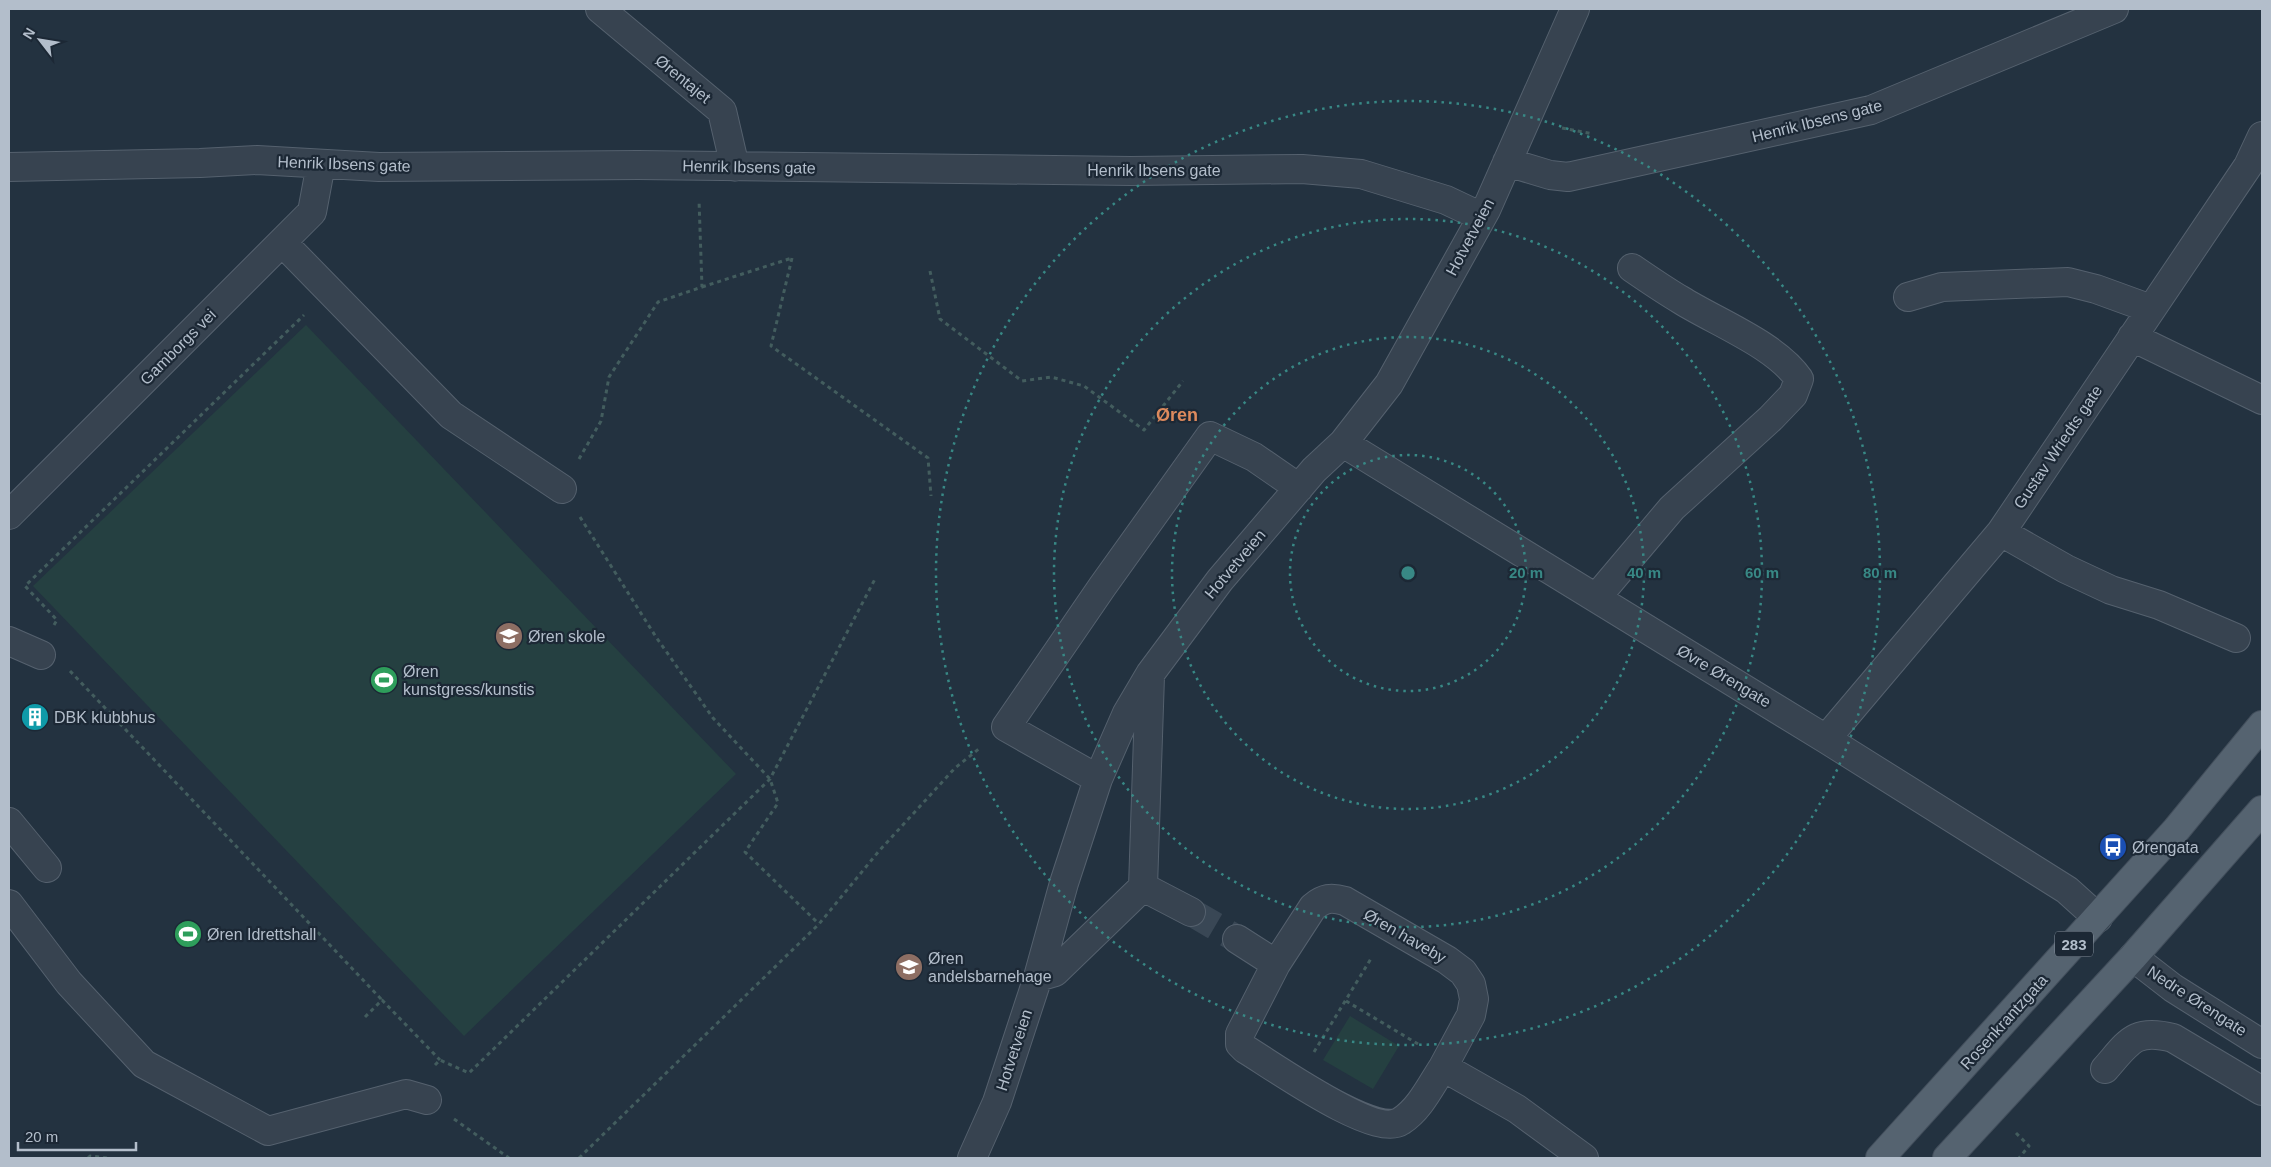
<svg xmlns="http://www.w3.org/2000/svg" width="2271" height="1167" font-family="Helvetica,sans-serif">
  <style>
    .green { fill: #254041 }
    .lines { fill: none; stroke-linecap: round; stroke-linejoin: round }
    .minor-tunnel { stroke: #394755; stroke-width: 28; stroke-dasharray: 28 14; stroke-linecap: butt }
    .minor-casing { stroke: #55616e; stroke-width: 30 }
    .major-casing { stroke: #434f5c; stroke-width: 30 }
    .path { stroke: #435d5e; stroke-width: 3; stroke-dasharray: 4 4; stroke-linecap: butt }
    .minor { stroke: #374350; stroke-width: 28 }
    .major { stroke: #556370; stroke-width: 28 }
    .ring { fill: none; stroke: #388885; stroke-width: 2.5; stroke-dasharray: 2.5 5 }
    .labels { text-anchor: middle; dominant-baseline: central; stroke-width: 4.5; stroke-linejoin: round; paint-order: stroke }
    .shield { fill: #1c2835; stroke: #86919e; stroke-width: 1 }
    .shield-label { font-size: 15px; font-weight: bold; fill: #b3becb }
    .street-label { font-size: 16px; fill: #b3becb; stroke: #1c2835 }
    .poi-label { font-size: 16px; fill: #b3becb; stroke: #1c2835; text-anchor: start }
    .neighbourhood-label { font-size: 18px; font-weight: bold; fill: #dd8a5d; stroke: #1c2835 }
    .centre { fill: #388885; stroke: #1c2835; stroke-width: 2.5 }
    .ring-label { font-size: 15px; text-anchor: middle; font-weight: bold; fill: #388885; stroke: #1c2835; stroke-width: 4.5; stroke-linejoin: round; paint-order: stroke }
  </style>
  <rect width="100%" height="100%" fill="#233240"/>
  <path class="green" d="M306 325 736 774 464 1036 33 586Z
    M1350 1016 1399 1046 1373 1089 1323 1060Z"/>
  <g class="lines">
    <path class="minor-tunnel" d="M1191 912 1237 939"/>
    <defs>
      <path id="minor" d="M600 9 722 111 735 167
        M1507 162 1550 175 1568 177 1871 110 2114 9
        M9 167 200 163 257 160 379 167 638 165 1131 171 1302 169 1361 174 1446 200 1482 217
        M282 242 451 415 562 489
        M1908 297 1942 287 2068 282 2096 289 2151 309
        M2132 337 2262 400
        M1343 443 1826 739 2067 890 2098 918
        M9 515 312 212 321 164
        M2001 532 2066 569 2111 590 2159 605 2236 638
        M1596 598 1672 508 1771 418 1793 395 1799 379C1776 345 1716 322 1681 300 1664 290 1648 279 1632 268
        M9 641 41 655
        M1826 739 2001 532 2248 166 2262 136
        M1098 779 1006 727 1102 587 1210 436 1254 457 1299 488
        M9 822 47 868
        M1143 887 1150 676
        M1143 887 1191 912
        M9 904 69 983 144 1064 268 1131 406 1094 427 1100
        M1237 939 1276 964 1313 907C1324 898 1331 897 1345 901L1447 960 1463 972 1471 984 1474 999 1471 1015 1443 1067
        M2133 957 2173 988 2262 1044
        M1276 964 1240 1034V1044L1245 1049C1272 1065 1375 1139 1401 1121 1420 1109 1431 1085 1443 1067L1517 1109 1584 1158
        M1038 977 1055 972 1143 887
        M2105 1069C2129 1042 2134 1028 2173 1038L2262 1091
        M972 1158 997 1102 1038 977 1064 883 1098 779 1127 713 1150 674 1220 580 1314 470 1343 443 1389 384 1486 210 1575 9"/>
      <path id="major" d="M1880 1158 2176 830 2262 725
        M1947 1158 2133 957 2262 810"/>
    </defs>
    <use href="#minor" class="minor-casing"/>
    <use href="#major" class="major-casing"/>
    <path class="path" d="M1562 128 1593 134
      M792 258 771 346 928 458 931 496
      M930 271 940 319 1022 381 1051 377 1084 386 1144 430 1183 381
      M702 287 792 258
      M579 459 601 421 609 377 658 302 702 287 699 200
      M580 517 656 637 713 718 770 779 778 803 745 852 819 924
      M54 625 57 620 25 586 304 315
      M70 671 382 1000
      M1346 1001 1418 1044
      M365 1017 382 1000 440 1060
      M1314 1052 1372 957
      M435 1065 440 1060 469 1073 770 779 875 579
      M454 1119 509 1158
      M2016 1133 2029 1146 2019 1158
      M88 1158 90 1156 107 1158
      M579 1158 819 924 879 851 955 768 980 748"/>
    <use href="#minor" class="minor"/>
    <use href="#major" class="major"/>
  </g>
  <g class="ring">
    <circle cx="1408" cy="573" r="118"/>
    <circle cx="1408" cy="573" r="236"/>
    <circle cx="1408" cy="573" r="354"/>
    <circle cx="1408" cy="573" r="472"/>
  </g>
  <defs>
    <symbol id="school-disc" viewBox="-11 -11 22 22"><circle r="9.5" fill="#8d6e63" stroke="#1c2835"/><path d="M0-5L7-2L0 1L-7-2ZM-4 1L0 2.5L4 1V4Q0 6-4 4Z" fill="#fff"/></symbol>
    <symbol id="stadium-disc" viewBox="-11 -11 22 22"><circle r="9.5" fill="#2e9e5b" stroke="#1c2835"/><path d="M0-5a6.5 5 0 1 0 0 10a6.5 5 0 1 0 0-10ZM-3.5-1.8h7v3.6h-7Z" fill="#fff"/></symbol>
    <symbol id="building-disc" viewBox="-11 -11 22 22"><circle r="9.5" fill="#0f9aa8" stroke="#1c2835"/><path d="M-4-6H4V6H1V3H-1V6H-4ZM-2.5-4.3h1.7v1.8h-1.7ZM.8-4.3h1.7v1.8H.8ZM-2.5-1h1.7V.8h-1.7ZM.8-1h1.7V.8H.8Z" fill="#fff"/></symbol>
    <symbol id="bus-disc" viewBox="-11 -11 22 22"><circle r="9.5" fill="#1a4fb4" stroke="#1c2835"/><path d="M-5-6H5V4H4V6H2V4H-2V6H-4V4H-5ZM-3.5-4V0h7V-4ZM-3.5 1.2v1.5H-2V1.2ZM2 1.2v1.5H3.5V1.2Z" fill="#fff"/></symbol>
  </defs>
  <g fill-rule="evenodd">
    <use href="#school-disc" x="493" y="620" width="32" height="32"/>
    <use href="#stadium-disc" x="368" y="664" width="32" height="32"/>
    <use href="#building-disc" x="19" y="701" width="32" height="32"/>
    <use href="#bus-disc" x="2097" y="831" width="32" height="32"/>
    <use href="#stadium-disc" x="172" y="918" width="32" height="32"/>
    <use href="#school-disc" x="893" y="951" width="32" height="32"/>
  </g>
  <g class="labels">
    <rect class="shield" x="2055" y="931.5" width="38" height="25" rx="4"/>
    <g class="shield-label">
      <text x="2074" y="944">283</text>
    </g>
    <g class="street-label">
      <text transform="translate(683 79) rotate(39)">Ørentajet</text>
      <text transform="translate(1817 121) rotate(-14)">Henrik Ibsens gate</text>
      <text transform="translate(344 164) rotate(2)">Henrik Ibsens gate</text>
      <text transform="translate(749 167) rotate(1)">Henrik Ibsens gate</text>
      <text x="1154" y="170">Henrik Ibsens gate</text>
      <text transform="translate(1470 237) rotate(-62)">Hotvetveien</text>
      <text transform="translate(178 347) rotate(-45)">Gamborgs vei</text>
      <text transform="translate(2058 447) rotate(-56)">Gustav Wriedts gate</text>
      <text transform="translate(1235 564) rotate(-50)">Hotvetveien</text>
      <text transform="translate(1724 676) rotate(31)">Øvre Ørengate</text>
      <text transform="translate(1405 936) rotate(30)">Øren haveby</text>
      <text transform="translate(2197 1001) rotate(33)">Nedre Ørengate</text>
      <text transform="translate(2004 1022) rotate(-48)">Rosenkrantzgata</text>
      <text transform="translate(1014 1050) rotate(-72)">Hotvetveien</text>
    </g>
    <g class="poi-label">
      <text x="528" y="636">Øren skole</text>
      <text x="403" y="671">Øren<tspan x="403" dy="18">kunstgress/kunstis</tspan></text>
      <text x="54" y="717">DBK klubbhus</text>
      <text x="2132" y="847">Ørengata</text>
      <text x="207" y="934">Øren Idrettshall</text>
      <text x="928" y="958">Øren<tspan x="928" dy="18">andelsbarnehage</tspan></text>
    </g>
    <g class="neighbourhood-label">
      <text x="1177" y="415">Øren</text>
    </g>
  </g>
  <circle cx="1408" cy="573" r="8" class="centre"/>
  <g class="ring-label">
    <text x="1526" y="578">20 m</text>
    <text x="1644" y="578">40 m</text>
    <text x="1762" y="578">60 m</text>
    <text x="1880" y="578">80 m</text>
  </g>
  <rect width="2271" height="1167" fill="none" stroke="#b3becb" stroke-width="20"/>
  <g transform="translate(40 40) rotate(301)" stroke="#1c2835" stroke-width="4" paint-order="stroke">
  <path d="M0-4L9 19L0 12L-9 19Z" fill="#b3becb"/>
  <text y="-8" font-size="14" font-weight="bold" text-anchor="middle" fill="#b3becb">N</text>
  </g>
  <path d="M18 1142v8h118v-8" fill="none" stroke="#b3becb" stroke-width="2.5"/>
  <text x="25" y="1142" font-size="15" fill="#b3becb" stroke="#1c2835" stroke-width="4" paint-order="stroke">20 m</text>
</svg>
